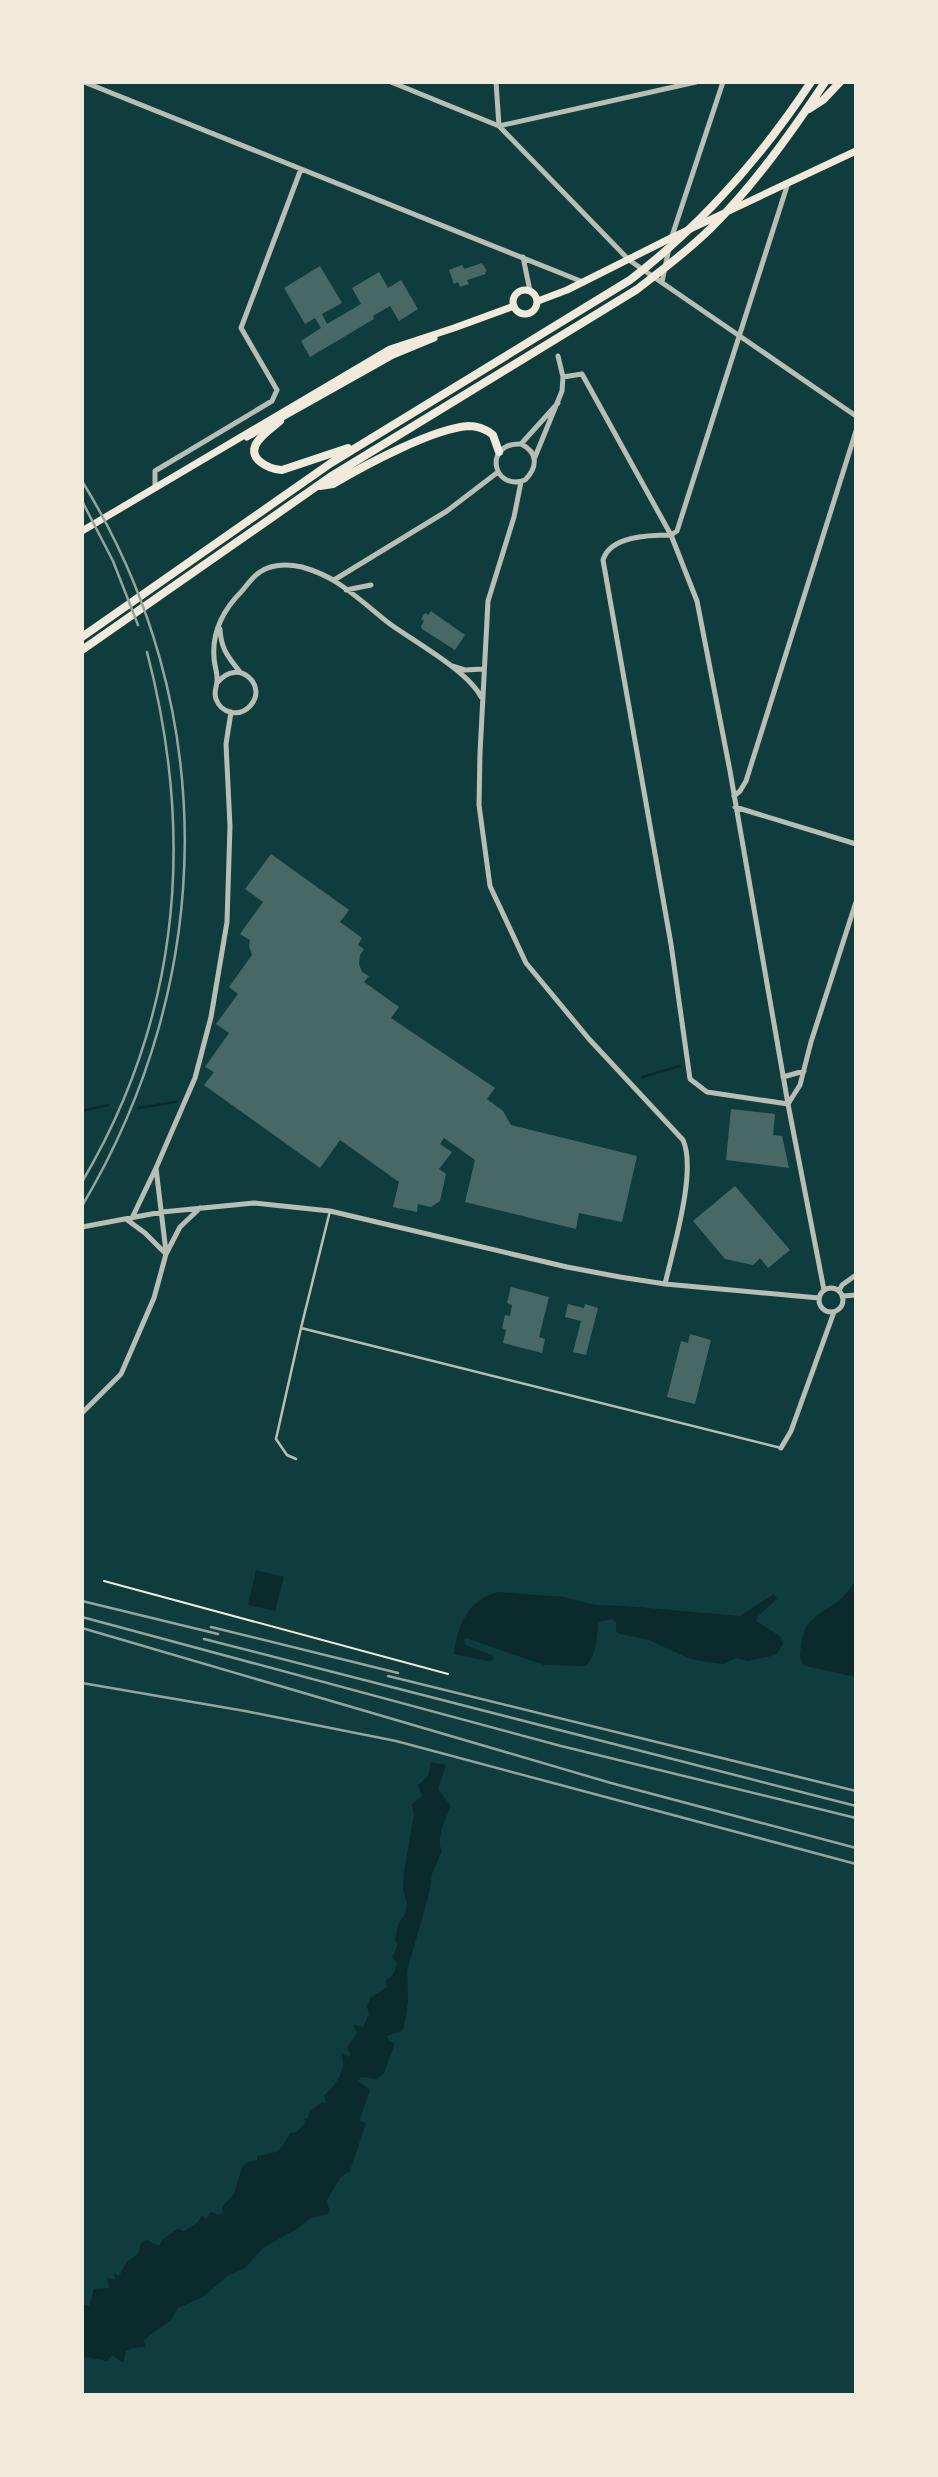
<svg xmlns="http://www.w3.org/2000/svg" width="938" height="2477" font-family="'PT Sans',sans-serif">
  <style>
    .water { fill: #0a2a2b }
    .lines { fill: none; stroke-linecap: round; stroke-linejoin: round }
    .stream { stroke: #0a2a2b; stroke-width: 2.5 }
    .building { fill: #486865 }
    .path { stroke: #f1e9da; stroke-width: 2 }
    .service { stroke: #b8beb3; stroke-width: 2.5 }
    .minor { stroke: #b8beb3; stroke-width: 5 }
    .secondary { stroke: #f1e9da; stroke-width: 7 }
    .primary { stroke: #f1e9da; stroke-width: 8 }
    .rail { stroke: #97a49c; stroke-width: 2.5 }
  </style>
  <rect width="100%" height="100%" fill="#0f3d3e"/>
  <path class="water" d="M256 1570 284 1577 275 1611 248 1605Z
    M856 1580V1677L805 1666C798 1659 800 1654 801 1646 803 1616 824 1614 842 1598 847 1593 851 1586 856 1580Z
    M498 1592 564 1597 595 1605 625 1606 740 1616 774 1594 777 1599 757 1617 756 1621 780 1636 783 1644 776 1655 748 1661 736 1658 723 1664 707 1662 688 1658 649 1640 620 1634 616 1632V1622L613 1619 599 1622 598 1625C597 1639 596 1655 586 1666L544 1665 466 1638 464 1640 465 1645 492 1655 494 1659 488 1661 454 1654C458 1624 467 1601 498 1592Z
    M431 1762 446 1765 438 1789 451 1806C446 1818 435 1839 442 1851L432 1874 429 1894 407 1971 408 2002 404 2027 402 2031 387 2036 389 2041 395 2043 384 2073 377 2079 361 2077 358 2081 370 2090 359 2121 366 2123 350 2171 340 2178 326 2202 330 2210 328 2214 311 2218 295 2230 263 2248 245 2268 227 2276 203 2297 178 2308 172 2319 144 2340 145 2347 132 2348 126 2351 123 2363 112 2355 107 2361 86 2357 82 2359V2304L89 2306 94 2289 109 2288 107 2277 115 2280 114 2273 119 2276C122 2271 125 2264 128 2261 135 2256 140 2255 140 2244L147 2240 159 2246 163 2239 178 2229 184 2231 197 2223 202 2216 206 2219 211 2212 219 2215 223 2213 222 2207 234 2194 242 2167 246 2163 257 2160V2156C279 2151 278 2155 290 2133L297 2132 305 2123 304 2119 308 2117 310 2111 322 2102 326 2103 324 2095C335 2087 348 2068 341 2055L342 2053 348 2057 351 2055 347 2048 357 2033 353 2025 363 2027 369 2014 367 2007 370 1998 387 1987 386 1980C394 1976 395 1971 397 1963L392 1957 398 1945 395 1940 398 1925 405 1914 407 1903 403 1890 404 1872 414 1814 412 1804 422 1796 418 1785 428 1776Z"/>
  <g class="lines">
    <path class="stream" d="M642 1077 680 1066
      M138 1108 176 1102
      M82 1111 108 1105"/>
  </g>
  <path class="building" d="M482 263 487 271 485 272 486 274 467 280 469 284 460 287 458 282 454 284 449 270 462 265 464 269Z
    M320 266 342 303 322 314 327 324 361 304 352 288 379 272 388 288 401 280 418 309 399 321 390 306 373 316 374 319 310 357 301 341 321 328 315 318 305 324 284 288Z
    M431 611 465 635 455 650 422 629 421 626 424 621 421 619 425 613 428 615Z
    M271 854 349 910 340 922 362 938 358 945 364 949 360 955 359 964 362 972 369 976 364 982 399 1007 391 1018 495 1088 487 1099 503 1111 511 1125 637 1156 622 1222 579 1213 576 1229 465 1202 475 1160 444 1138 440 1144 452 1152 439 1169 446 1174 440 1201 431 1207 418 1204 417 1212 393 1207 399 1182 340 1140 320 1168 204 1085 214 1072 205 1067 229 1033 216 1024 238 994 229 987 252 955 249 946 250 940 240 934 263 902 245 889Z
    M731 1109 775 1114 773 1135 782 1136 789 1168 726 1160Z
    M735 1186 790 1250 768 1268 760 1258 753 1265 725 1259 693 1221Z
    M511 1287 549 1297 539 1337 545 1339 542 1353 503 1343 506 1330 502 1328 505 1315 510 1316 512 1305 507 1303Z
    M568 1304 584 1308 585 1304 598 1308 586 1355 573 1352 581 1321 565 1317Z
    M690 1334 711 1340 695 1404 667 1397 681 1341 688 1343Z"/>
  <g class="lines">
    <path class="path" d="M104 1581 448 1674"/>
    <path class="service" d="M301 1328 781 1448
      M296 1459 287 1455 276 1439 301 1328 330 1211"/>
    <path class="minor" d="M84 82 583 282
      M391 82 499 126 629 260 856 416
      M496 82 499 126 696 82
      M671 239 723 82
      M523 257 530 291
      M662 282 669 248
      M563 377 582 374 671 535 697 601 730 771 788 1104 824 1290
      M521 444C538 452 538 467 525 480 492 492 483 442 521 444L558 403
      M535 457 562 391 563 377 558 356
      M521 482 514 517 488 601 480 753 479 805 490 886 526 963 589 1039 683 1140C697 1171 673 1249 665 1284
      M155 488V471L272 401 277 390 241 328 301 169
      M671 535C649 535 610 536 603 560L671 944 690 1079 707 1092 788 1104 800 1085 811 1042 856 902
      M671 535 677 531 788 183
      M334 580 447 511 498 472
      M346 590 371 585
      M220 629C221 649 228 657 240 672
      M452 666 465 670 483 669
      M218 682C238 657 269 686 250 706 239 718 221 713 216 699 213 691 218 685 217 678 217 671 214 664 214 657 212 631 224 609 242 591 247 585 253 576 260 572 272 564 288 564 302 567 312 570 327 576 336 582 355 594 372 610 390 624 415 642 468 671 481 697
      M734 796 740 791 746 781 856 431
      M735 807 856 844
      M783 1077 804 1071
      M156 1168 166 1252
      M132 1218 156 1168 195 1078 211 1017 227 922 230 826 226 744 231 712
      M126 1219 145 1233 166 1254
      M82 1227 162 1212 254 1203 330 1211 567 1267 620 1277 665 1284 819 1298
      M819 1300a12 12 0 1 1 24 0a12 12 0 1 1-24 0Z
      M839 1291 842 1285 856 1275
      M843 1296 856 1295
      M82 1413 121 1374 154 1298 166 1254 180 1227 200 1208
      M781 1448 791 1431 834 1312"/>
    <path class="secondary" d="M513 302a12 12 0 1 1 24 0a12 12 0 1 1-24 0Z
      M538 301 567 290 671 238 856 151
      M454 328 514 306
      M247 437 393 355 434 338
      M82 531 390 349 457 327"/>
    <path class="primary" d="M809 109 823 100 840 82
      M280 421C273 427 264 433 258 441 245 458 268 469 282 470L348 448
      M320 486 333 484C365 465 432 429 468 426 478 426 486 429 493 435L499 452
      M82 637 331 463 630 280C703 224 760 159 811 82
      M82 650 330 477 636 290C662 270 688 251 711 228 754 185 791 133 825 82"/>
    <path class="rail" d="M82 481C221 707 217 979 82 1206
      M82 501 113 561 138 625
      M82 1182C180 1016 195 836 147 652
      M82 1601 218 1634
      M82 1617 561 1746 856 1818
      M211 1627 398 1673
      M82 1628 611 1783 856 1848
      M204 1639 856 1806
      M388 1676 856 1791
      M82 1683 245 1711 396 1741 856 1864"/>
  </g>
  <rect width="938" height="2477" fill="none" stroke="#f1e9da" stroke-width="168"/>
</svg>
